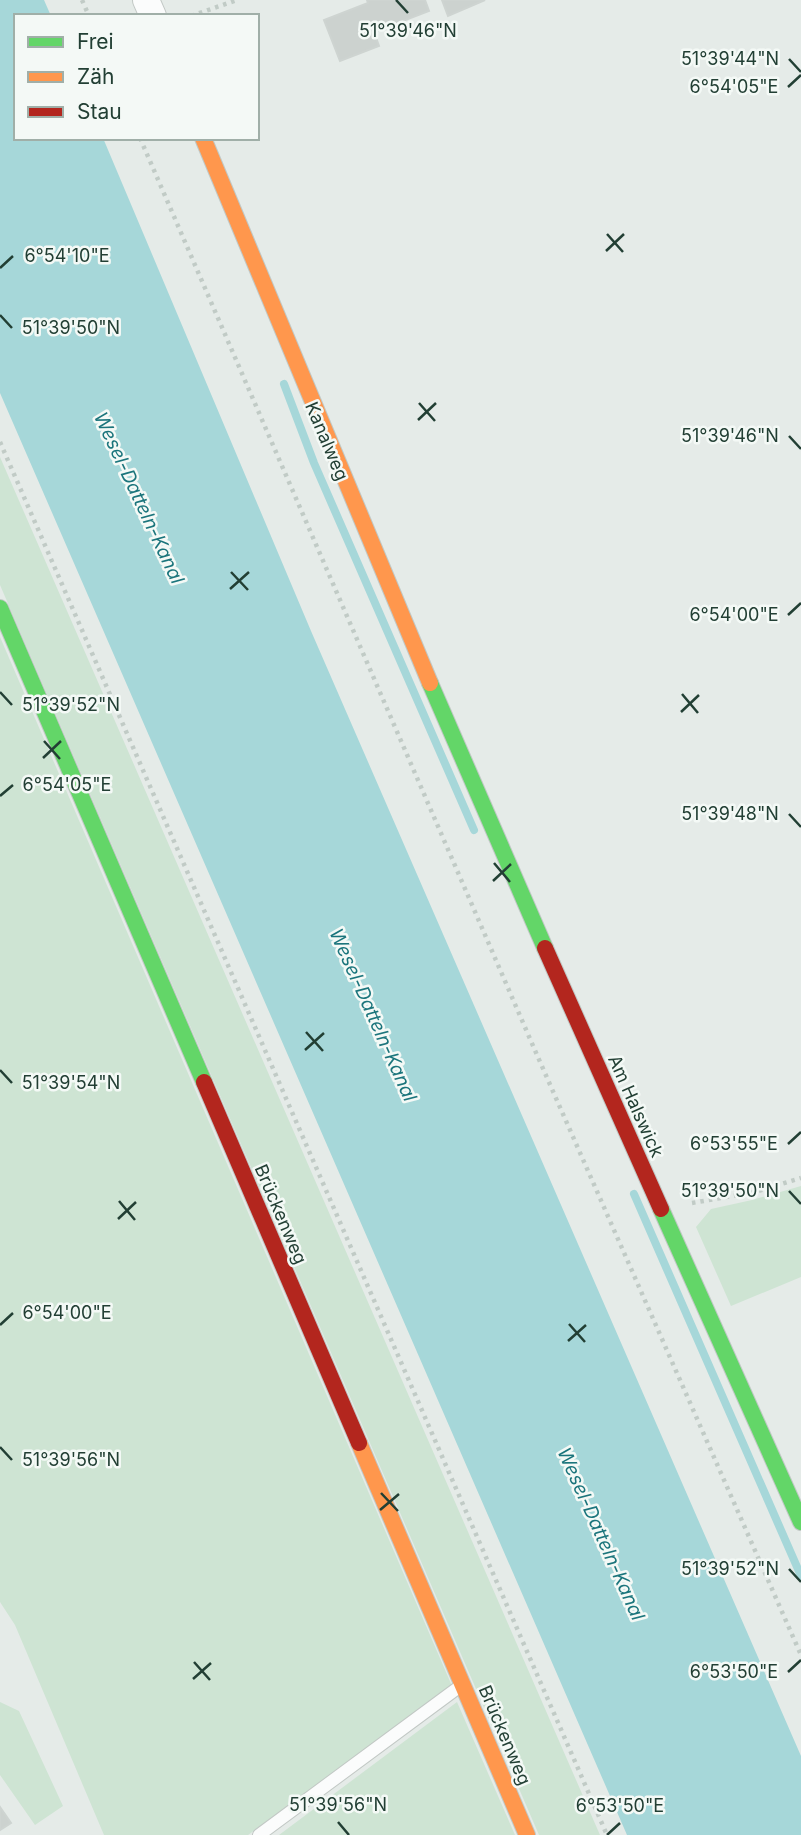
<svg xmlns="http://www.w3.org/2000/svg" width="801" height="1835" font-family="Inter,sans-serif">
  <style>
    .green { fill: #cee4d3 }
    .water { fill: #a6d7d9 }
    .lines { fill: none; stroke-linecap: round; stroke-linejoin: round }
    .stream { stroke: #a6d7d9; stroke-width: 8 }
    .building { fill: #ccd2cf; stroke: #ced4d1; stroke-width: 2 }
    .lane-casing { stroke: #c2c8c5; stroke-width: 14 }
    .street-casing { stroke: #c2c8c5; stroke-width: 28 }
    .fast-casing { stroke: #c1c8c5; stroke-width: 18 }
    .slow-casing { stroke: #c1c8c5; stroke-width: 18 }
    .jam-casing { stroke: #c1c8c5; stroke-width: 18 }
    .path { stroke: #c1cbc6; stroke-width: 4.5; stroke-dasharray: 3.5 5; stroke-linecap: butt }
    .lane { stroke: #fbfcfc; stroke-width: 12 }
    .street { stroke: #fbfcfc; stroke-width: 26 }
    .fast { stroke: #63d668; stroke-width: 16 }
    .slow { stroke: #ff974d; stroke-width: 16 }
    .jam { stroke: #b3261e; stroke-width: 16 }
    .ticks { fill: none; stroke: #223f34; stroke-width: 2.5 }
    .labels { text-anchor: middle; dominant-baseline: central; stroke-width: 5; stroke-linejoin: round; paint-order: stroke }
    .street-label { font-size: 18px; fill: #223f34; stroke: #f4f9f6 }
    .water-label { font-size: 19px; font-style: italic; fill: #1b757c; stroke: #f4f9f6 }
    .ticks-label { font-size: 18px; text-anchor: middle; fill: #223f34; stroke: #f4f9f6; stroke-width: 5; stroke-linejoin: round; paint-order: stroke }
  </style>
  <rect width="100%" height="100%" fill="#e5ebe8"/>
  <path class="green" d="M0 457 600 1835H539L0 585Z
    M0 637 452 1686 248 1835H104L15 1625 0 1602Z
    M801 1186V1277L731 1306 696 1227 711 1209 752 1200Z
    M0 1702 19 1711 63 1806 35 1825 0 1775Z
    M457 1702 515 1835H279Z"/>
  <path class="water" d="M0 0H44L51 16H16V138H103L311 631 801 1756V1835H627L0 393Z"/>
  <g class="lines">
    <path class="stream" d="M284 384 314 463 474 830
      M634 1194 801 1576"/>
  </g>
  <path class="building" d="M367 0H425L429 11 374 32 379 46 340 61 324 20 368 3Z
    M442 0H485L448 16Z
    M0 1807 11 1823 0 1830Z"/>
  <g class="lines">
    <defs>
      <path id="lane" d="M259 1835 459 1687"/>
      <path id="street" d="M146 0 153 16"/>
      <path id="fast" d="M0 608 204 1082
        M430 683 545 948
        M661 1209 801 1522"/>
      <path id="slow" d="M203 138 430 683
        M359 1443 527 1835"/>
      <path id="jam" d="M545 948 661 1209
        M204 1082 359 1443"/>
    </defs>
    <use href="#lane" class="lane-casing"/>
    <use href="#street" class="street-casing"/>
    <use href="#fast" class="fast-casing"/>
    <use href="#slow" class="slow-casing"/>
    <use href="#jam" class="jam-casing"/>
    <path class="path" d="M82 0 89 16
      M191 16 237 0
      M140 138 537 1055 801 1655
      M0 442 607 1835
      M692 1203 755 1192 801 1178"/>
    <use href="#lane" class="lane"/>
    <use href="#street" class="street"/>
    <use href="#fast" class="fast"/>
    <use href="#slow" class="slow"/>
    <use href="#jam" class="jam"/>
  </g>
  <path class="ticks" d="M396 0 408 13M789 59 801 72M788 87 801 75M607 234 623 252M606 251 624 234M0 268 13 256M0 315 12 328M419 403 435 421M418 420 436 403M789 436 801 449M231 572 248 590M230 589 249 572M788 615 801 603M0 692 12 705M682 694 698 713M681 712 699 695M44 741 60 759M43 758 61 741M0 796 13 785M789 814 801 827M494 863 510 882M493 881 511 864M306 1032 323 1051M305 1050 324 1033M0 1070 12 1083M788 1144 801 1132M789 1191 801 1204M119 1201 135 1220M118 1219 136 1202M569 1324 585 1342M0 1325 13 1313M568 1341 586 1325M0 1447 12 1460M381 1493 398 1511M380 1510 399 1494M789 1569 801 1582M194 1662 210 1680M788 1672 801 1660M193 1679 211 1663M338 1822 349 1835M607 1835 620 1823"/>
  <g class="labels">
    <g class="street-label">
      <text transform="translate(327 441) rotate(67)">Kanalweg</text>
      <text transform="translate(636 1106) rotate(66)">Am Halswick</text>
      <text transform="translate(281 1214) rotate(67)">Brückenweg</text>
      <text transform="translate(505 1735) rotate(67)">Brückenweg</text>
    </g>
    <g class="water-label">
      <text transform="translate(139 498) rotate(65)">Wesel-Datteln-Kanal</text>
      <text transform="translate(373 1015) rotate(66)">Wesel-Datteln-Kanal</text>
      <text transform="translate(601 1534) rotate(66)">Wesel-Datteln-Kanal</text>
    </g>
  </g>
  <g class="ticks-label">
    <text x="408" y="37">51°39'46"N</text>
    <text x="730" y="65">51°39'44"N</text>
    <text x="734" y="93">6°54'05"E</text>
    <text x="67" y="262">6°54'10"E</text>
    <text x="71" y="334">51°39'50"N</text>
    <text x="730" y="442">51°39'46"N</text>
    <text x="734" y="621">6°54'00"E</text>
    <text x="71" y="711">51°39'52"N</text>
    <text x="67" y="791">6°54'05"E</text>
    <text x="730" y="820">51°39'48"N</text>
    <text x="71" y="1089">51°39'54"N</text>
    <text x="734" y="1150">6°53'55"E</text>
    <text x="730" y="1197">51°39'50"N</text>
    <text x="67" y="1319">6°54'00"E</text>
    <text x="71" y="1466">51°39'56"N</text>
    <text x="730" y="1575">51°39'52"N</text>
    <text x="734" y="1678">6°53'50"E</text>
    <text x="338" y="1811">51°39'56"N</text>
    <text x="620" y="1812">6°53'50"E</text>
  </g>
  <rect x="14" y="14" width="245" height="126" fill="#f4f9f6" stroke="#a0afa8" stroke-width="2"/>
  <rect x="28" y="37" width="35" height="10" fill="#63d668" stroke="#a0afa8" stroke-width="2"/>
  <text x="77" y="49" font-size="21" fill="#223f34">Frei</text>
  <rect x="28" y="72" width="35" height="10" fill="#ff974d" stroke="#a0afa8" stroke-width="2"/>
  <text x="77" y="84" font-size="21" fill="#223f34">Zäh</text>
  <rect x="28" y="107" width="35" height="10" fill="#b3261e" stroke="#a0afa8" stroke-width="2"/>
  <text x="77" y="119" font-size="21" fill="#223f34">Stau</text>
</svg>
